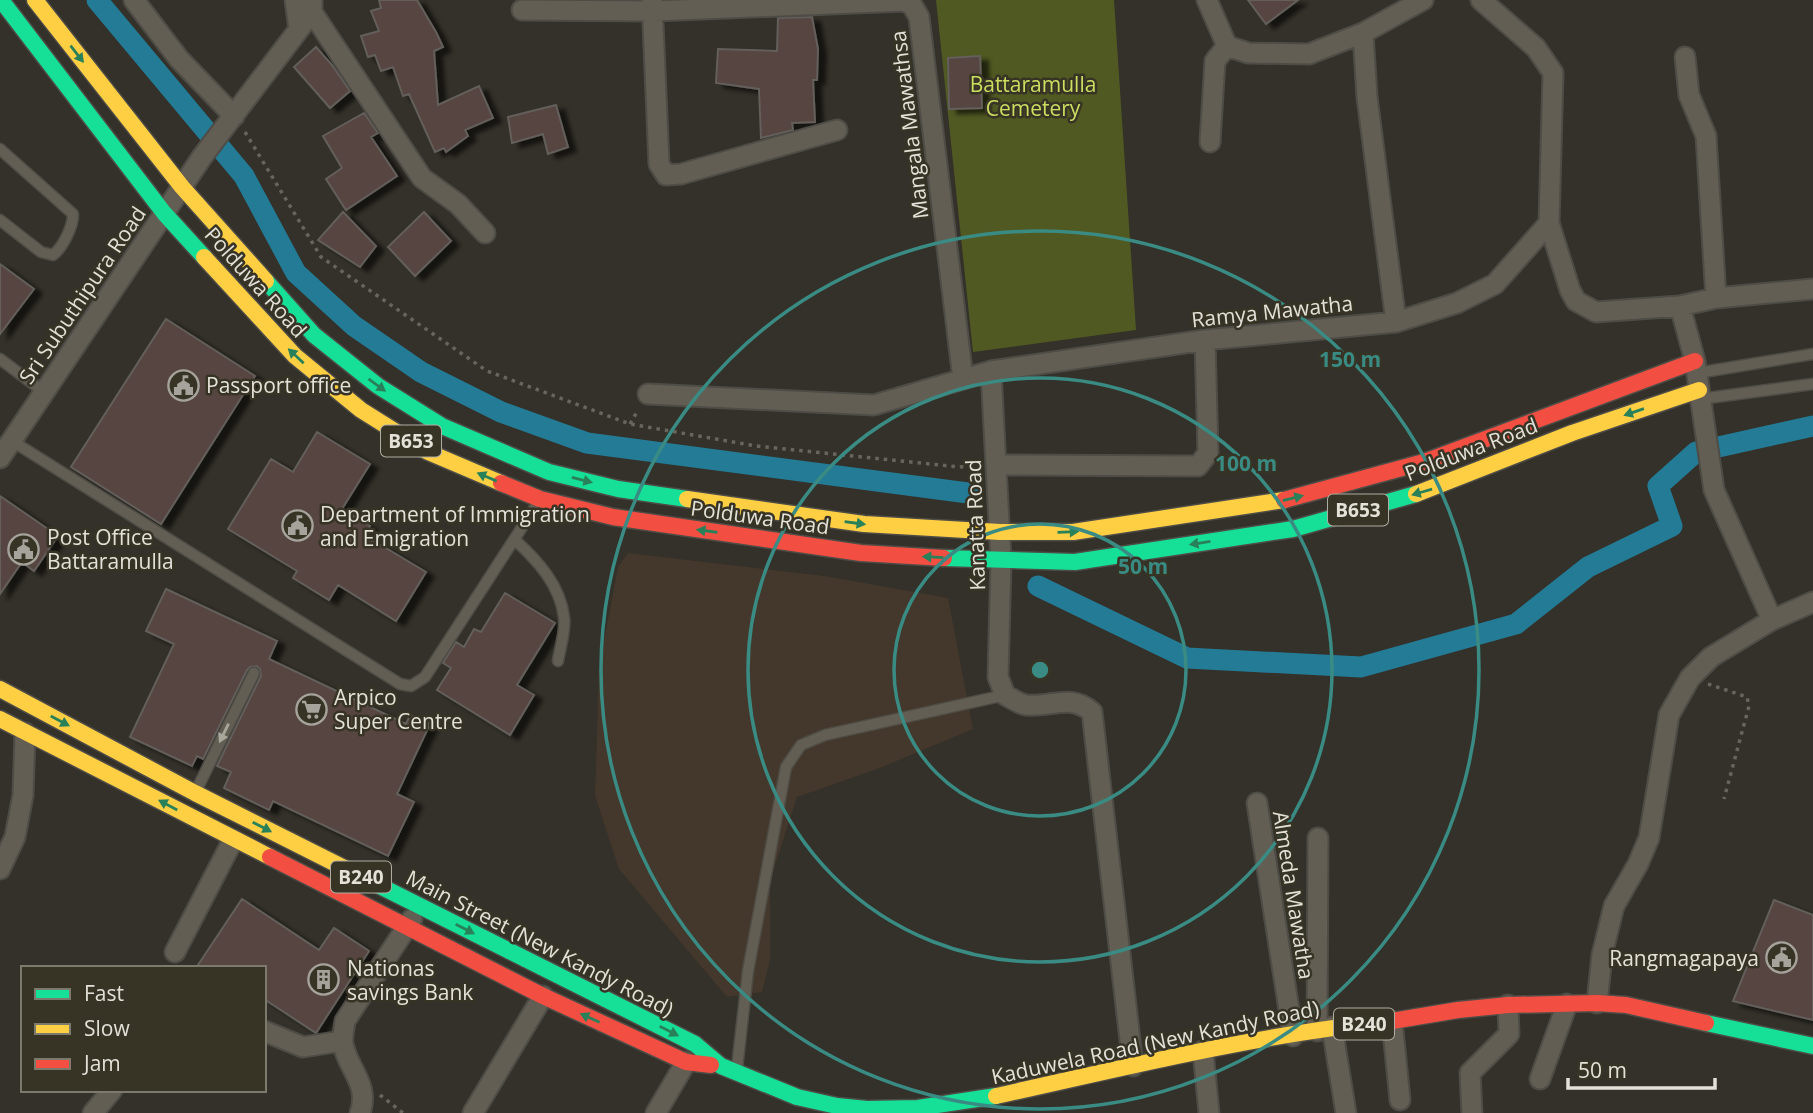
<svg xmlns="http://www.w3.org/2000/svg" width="1813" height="1113" font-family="'Open Sans',sans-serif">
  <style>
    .commercial { fill: #44372b }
    .green { fill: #515922 }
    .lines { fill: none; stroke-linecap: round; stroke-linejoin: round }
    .canal { stroke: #247b96; stroke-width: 21 }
    .building { fill: #564440; stroke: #635e5a; stroke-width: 2; filter: url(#shadow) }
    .lane-casing { stroke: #4e4c46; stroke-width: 13 }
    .street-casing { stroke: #4e4c46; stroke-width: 23 }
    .fast-casing { stroke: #4e4c46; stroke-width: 19 }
    .slow-casing { stroke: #4e4c46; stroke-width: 19 }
    .jam-casing { stroke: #4e4c46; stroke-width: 19 }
    .path { stroke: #69655c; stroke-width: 3.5; stroke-dasharray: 3.5 5; stroke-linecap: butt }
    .lane { stroke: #635e53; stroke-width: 10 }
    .street { stroke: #635e53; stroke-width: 19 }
    .fast { stroke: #16e098; stroke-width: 16 }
    .slow { stroke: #ffcf43; stroke-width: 16 }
    .jam { stroke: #f24e42; stroke-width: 16 }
    .oneway { fill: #288159 }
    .oneway2 { fill: #a9a69c }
    .ring { fill: none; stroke: #398b83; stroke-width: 3.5 }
    .labels { text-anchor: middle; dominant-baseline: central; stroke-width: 5; stroke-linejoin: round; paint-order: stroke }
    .shield { fill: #373425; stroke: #afada2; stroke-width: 2 }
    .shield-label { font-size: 19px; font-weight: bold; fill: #e3e1d8 }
    .park-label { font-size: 21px; fill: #cbde60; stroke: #373425 }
    .street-label { font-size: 21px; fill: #e3e1d8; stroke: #373425 }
    .poi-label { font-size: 21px; fill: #e3e1d8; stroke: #373425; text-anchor: start }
    .centre { fill: #398b83; stroke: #373425; stroke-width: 3.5 }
    .ring-label { font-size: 21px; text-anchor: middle; font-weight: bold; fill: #398b83; stroke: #373425; stroke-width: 5; stroke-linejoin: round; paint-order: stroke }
  </style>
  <defs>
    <filter id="shadow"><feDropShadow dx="8" dy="4.5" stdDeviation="2" flood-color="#0009"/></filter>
  </defs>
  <rect width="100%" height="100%" fill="#333129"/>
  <path class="commercial" d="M628 553 825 576 948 598 973 729 880 768 797 797 770 881V960L762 992 727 997 619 869 595 796 599 667 618 567Z"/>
  <path class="green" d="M936 0H1114L1136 330 973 352Z"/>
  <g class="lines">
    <path class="canal" d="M97 0 244 176 296 273 354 326 421 372 501 412 587 443 968 493
      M1038 586 1187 658 1361 667 1516 624 1588 567 1672 526 1658 486 1696 452 1813 426"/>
  </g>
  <path class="building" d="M379 0H417L436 32 443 47 434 51 438 105 479 86 493 118 465 130 468 136 446 152 444 148 435 152 409 94 403 96 393 67 381 71 375 55 368 57 361 36 379 31 371 11 381 8Z
    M1248 0H1298L1266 24Z
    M812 17 818 49 817 80H813L815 122 792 123 793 130 761 138 759 89 716 83 718 49 777 51 778 18Z
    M316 47 332 65 350 91 330 108 294 67Z
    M980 56 982 108 949 109 948 58Z
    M556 105 568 147 548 154 543 134 512 143 508 117Z
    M364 113 378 133 371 137 397 176 346 210 326 179 342 168 323 136Z
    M343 212 376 246 360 267 318 240Z
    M424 212 451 241 415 276 388 247Z
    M0 264 34 289 0 334Z
    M166 319 255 376 161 524 71 467Z
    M317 432 370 464 342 509 370 526 364 535 426 572 396 621 338 585 329 600 293 578 297 571 228 529 271 459 293 472Z
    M0 496 58 536 34 571 22 562 0 594Z
    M166 589 277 641 269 659 406 724 410 715 430 724 397 794 414 802 388 856 273 801 269 810 224 788 231 772 217 766 261 676 260 669 257 666 250 667 247 670 203 759 197 756 192 766 130 737 174 644 146 631Z
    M505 593 555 623 517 685 534 695 510 735 437 690 451 668 443 663 456 642 464 647 474 629 481 632Z
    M242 899 319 950 334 928 369 951 316 1033 264 999V968H196Z
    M1774 900 1813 915V1020L1733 1001Z"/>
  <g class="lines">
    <defs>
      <path id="lane" d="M0 149 73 214C73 227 63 247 53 255L41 252 0 220
        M0 359 44 392
        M1697 373 1813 354
        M1700 399 1813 384
        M12 441 400 684 411 686 425 677 539 501
        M515 540C538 561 560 585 564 617 566 630 560 648 558 661
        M197 789 254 673
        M737 1068 748 971 786 767 801 745 825 735 1005 695"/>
      <path id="street" d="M134 0 179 59 234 116
        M295 0 299 29
        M652 0 659 164 666 175 681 174 837 130
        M1207 0 1227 46 1248 53 1309 54 1363 33 1423 0
        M1481 0 1536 48 1553 73 1549 223 1570 290 1576 301 1596 312 1680 306 1716 298 1813 289
        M522 10 653 11 904 1 912 5 919 17 963 379
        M312 12 422 178 458 204 485 233
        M1363 33 1367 97 1396 322
        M1685 57 1689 95 1706 136 1716 298
        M1210 142 1215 61 1227 46
        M1680 306 1695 361 1714 490 1772 620
        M991 371 1001 561 998 677 1005 695C1011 698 1019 704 1026 705 1051 708 1070 693 1092 712L1133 1066
        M648 394 874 405 991 371 1205 340 1396 322 1457 303 1495 284 1549 223
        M0 458 202 157 312 12V0
        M996 465 1198 466 1208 453 1205 340
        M1257 803 1293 1036
        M0 869 15 837 23 795 25 733
        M175 952 233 840
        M1597 1003 1602 955 1614 906 1638 864 1649 838 1669 715 1690 678 1711 657 1772 620 1813 602
        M1392 1021 1400 1100
        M1332 1027 1346 1113
        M264 1031 303 1047 342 1041
        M1317 1031 1318 838
        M1203 1051 1209 1113
        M1540 1079 1567 1004
        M93 1113 112 1090
        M360 1113C370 1084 348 1070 343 1044 342 1037 344 1029 345 1021L412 919
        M473 1113 543 996
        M656 1113 686 1062
        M1472 1113 1470 1073 1509 1034 1508 1005"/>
      <path id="fast" d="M1 0 164 213 204 257
        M266 281 314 335 378 386 442 426 549 472 618 489 687 499
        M944 558 1075 562 1293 529 1416 494
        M376 884 695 1044 721 1066 797 1097 837 1106 867 1109 918 1108 996 1096
        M1706 1023 1813 1046"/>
      <path id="slow" d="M35 0 182 187 266 281
        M204 257 295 356 361 410 428 452 501 483
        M1416 494 1572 433 1699 390
        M687 499 864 524 1000 532H1073L1284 500
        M0 689 195 793 376 884
        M0 719 270 857
        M996 1096C1127 1067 1259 1034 1392 1021"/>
      <path id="jam" d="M501 483 540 499 613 517 861 553 944 558
        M1284 500 1424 462 1695 361
        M270 857 543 996 686 1062 711 1065
        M1392 1021 1458 1010 1508 1005 1597 1003 1626 1005 1706 1023"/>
    </defs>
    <use href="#lane" class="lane-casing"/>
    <use href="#street" class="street-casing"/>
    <use href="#fast" class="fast-casing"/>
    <use href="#slow" class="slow-casing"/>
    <use href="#jam" class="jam-casing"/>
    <path class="path" d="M245 132 321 257 487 371 630 424 756 446 959 467 976 466
      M630 424 638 410
      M1708 684 1747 697 1749 706 1724 799
      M380 1095 403 1113"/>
    <use href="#lane" class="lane"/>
    <use href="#street" class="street"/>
    <use href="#fast" class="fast"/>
    <use href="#slow" class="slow"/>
    <use href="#jam" class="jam"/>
  </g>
  <defs><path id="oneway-solid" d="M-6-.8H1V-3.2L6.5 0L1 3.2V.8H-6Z" transform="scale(1.75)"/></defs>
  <g class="oneway">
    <use href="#oneway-solid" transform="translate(77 54) rotate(52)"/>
    <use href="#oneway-solid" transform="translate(296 356) rotate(-137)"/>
    <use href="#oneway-solid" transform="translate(377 385) rotate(36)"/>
    <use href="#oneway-solid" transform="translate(1634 412) rotate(161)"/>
    <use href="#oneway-solid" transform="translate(487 477) rotate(-157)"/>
    <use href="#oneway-solid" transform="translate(582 480) rotate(14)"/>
    <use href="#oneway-solid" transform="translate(1422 492) rotate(164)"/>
    <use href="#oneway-solid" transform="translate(1293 498) rotate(-14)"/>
    <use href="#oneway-solid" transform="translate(855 523) rotate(8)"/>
    <use href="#oneway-solid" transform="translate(707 531) rotate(-172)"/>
    <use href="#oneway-solid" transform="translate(1068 532) rotate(-2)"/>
    <use href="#oneway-solid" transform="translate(1200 543) rotate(171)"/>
    <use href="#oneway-solid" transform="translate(933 557) rotate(-177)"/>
    <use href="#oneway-solid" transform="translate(60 721) rotate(28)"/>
    <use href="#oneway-solid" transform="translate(168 805) rotate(-152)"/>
    <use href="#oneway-solid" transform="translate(262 827) rotate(27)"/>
    <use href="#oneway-solid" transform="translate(465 929) rotate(27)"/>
    <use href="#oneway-solid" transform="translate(590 1018) rotate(-156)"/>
    <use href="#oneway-solid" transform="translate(669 1031) rotate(27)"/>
  </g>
  <use class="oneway2" href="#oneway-solid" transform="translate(224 733) rotate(116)"/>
  <g class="ring">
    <circle cx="1040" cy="670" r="146"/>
    <circle cx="1040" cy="670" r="292"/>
    <circle cx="1040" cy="670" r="439"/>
  </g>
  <defs>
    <symbol id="civic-ring" viewBox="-11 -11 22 22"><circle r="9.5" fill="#373425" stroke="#a5a39b" stroke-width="1.5"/><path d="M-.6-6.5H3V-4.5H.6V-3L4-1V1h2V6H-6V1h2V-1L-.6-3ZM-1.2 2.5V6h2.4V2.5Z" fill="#a5a39b"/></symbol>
    <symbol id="supermarket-ring" viewBox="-11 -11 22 22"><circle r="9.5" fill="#373425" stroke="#a5a39b" stroke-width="1.5"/><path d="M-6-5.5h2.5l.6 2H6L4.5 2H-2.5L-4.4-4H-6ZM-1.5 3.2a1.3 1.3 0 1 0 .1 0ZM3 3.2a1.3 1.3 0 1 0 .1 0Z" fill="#a5a39b"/></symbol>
    <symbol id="building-ring" viewBox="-11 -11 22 22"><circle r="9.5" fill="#373425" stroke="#a5a39b" stroke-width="1.5"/><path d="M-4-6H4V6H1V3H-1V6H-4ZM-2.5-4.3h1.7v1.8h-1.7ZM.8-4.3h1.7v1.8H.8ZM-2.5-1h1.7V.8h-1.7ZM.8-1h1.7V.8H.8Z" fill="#a5a39b"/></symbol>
  </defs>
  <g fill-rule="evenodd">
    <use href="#civic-ring" x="166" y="368" width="35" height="35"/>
    <use href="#civic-ring" x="280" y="508" width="35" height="35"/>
    <use href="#civic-ring" x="6" y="532" width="35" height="35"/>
    <use href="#supermarket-ring" x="294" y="692" width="35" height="35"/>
    <use href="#civic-ring" x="1764" y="940" width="35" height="35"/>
    <use href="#building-ring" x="306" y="962" width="35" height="35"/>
  </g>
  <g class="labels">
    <g class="shield">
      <rect x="381" y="425.5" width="60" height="31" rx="5"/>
      <rect x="1328" y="494.5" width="60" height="31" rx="5"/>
      <rect x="331" y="861.5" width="60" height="31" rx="5"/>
      <rect x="1334" y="1008.5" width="60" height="31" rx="5"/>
    </g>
    <g class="shield-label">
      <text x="411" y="441">B653</text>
      <text x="1358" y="510">B653</text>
      <text x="361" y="877">B240</text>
      <text x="1364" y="1024">B240</text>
    </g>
    <g class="park-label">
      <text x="1033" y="84">Battaramulla<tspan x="1033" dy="24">Cemetery</tspan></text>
    </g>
    <g class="street-label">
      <text transform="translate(909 125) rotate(-97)">Mangala Mawathsa</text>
      <text transform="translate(256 282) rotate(48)">Polduwa Road</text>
      <text transform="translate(82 295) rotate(-56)">Sri Subuthipura Road</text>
      <text transform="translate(1272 311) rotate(-6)">Ramya Mawatha</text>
      <text transform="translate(1471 449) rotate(-21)">Polduwa Road</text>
      <text transform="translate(760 517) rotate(8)">Polduwa Road</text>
      <text transform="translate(975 525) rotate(-92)">Kanatta Road</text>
      <text transform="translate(1294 895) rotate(81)">Almeda Mawatha</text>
      <text transform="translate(540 943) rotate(27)">Main Street (New Kandy Road)</text>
      <text transform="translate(1155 1042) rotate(-12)">Kaduwela Road (New Kandy Road)</text>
    </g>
    <g class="poi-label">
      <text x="206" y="385">Passport office</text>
      <text x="320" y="514">Department of Immigration<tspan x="320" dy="24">and Emigration</tspan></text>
      <text x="47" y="537">Post Office<tspan x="47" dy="24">Battaramulla</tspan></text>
      <text x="334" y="697">Arpico<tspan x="334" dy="24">Super Centre</tspan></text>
      <text x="1759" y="958" text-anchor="end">Rangmagapaya</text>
      <text x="347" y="968">Nationas<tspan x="347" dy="24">savings Bank</tspan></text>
    </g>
  </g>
  <circle cx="1040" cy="670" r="10" class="centre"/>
  <g class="ring-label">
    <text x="1350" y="367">150 m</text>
    <text x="1246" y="471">100 m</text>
    <text x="1143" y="574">50 m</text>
  </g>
  <rect x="21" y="966" width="245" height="126" fill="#373425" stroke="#7c796d" stroke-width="2"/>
  <rect x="35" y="989" width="35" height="10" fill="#16e098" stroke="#7c796d" stroke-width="2"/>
  <text x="84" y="1001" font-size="21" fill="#e3e1d8">Fast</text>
  <rect x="35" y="1024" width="35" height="10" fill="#ffcf43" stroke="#7c796d" stroke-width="2"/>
  <text x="84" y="1036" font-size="21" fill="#e3e1d8">Slow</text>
  <rect x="35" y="1059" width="35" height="10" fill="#f24e42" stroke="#7c796d" stroke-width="2"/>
  <text x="84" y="1071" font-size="21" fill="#e3e1d8">Jam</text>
  <path d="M1568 1078v10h147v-10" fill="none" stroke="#e3e1d8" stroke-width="3.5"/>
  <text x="1578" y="1078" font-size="21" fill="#e3e1d8" stroke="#373425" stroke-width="5" paint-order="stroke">50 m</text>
</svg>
